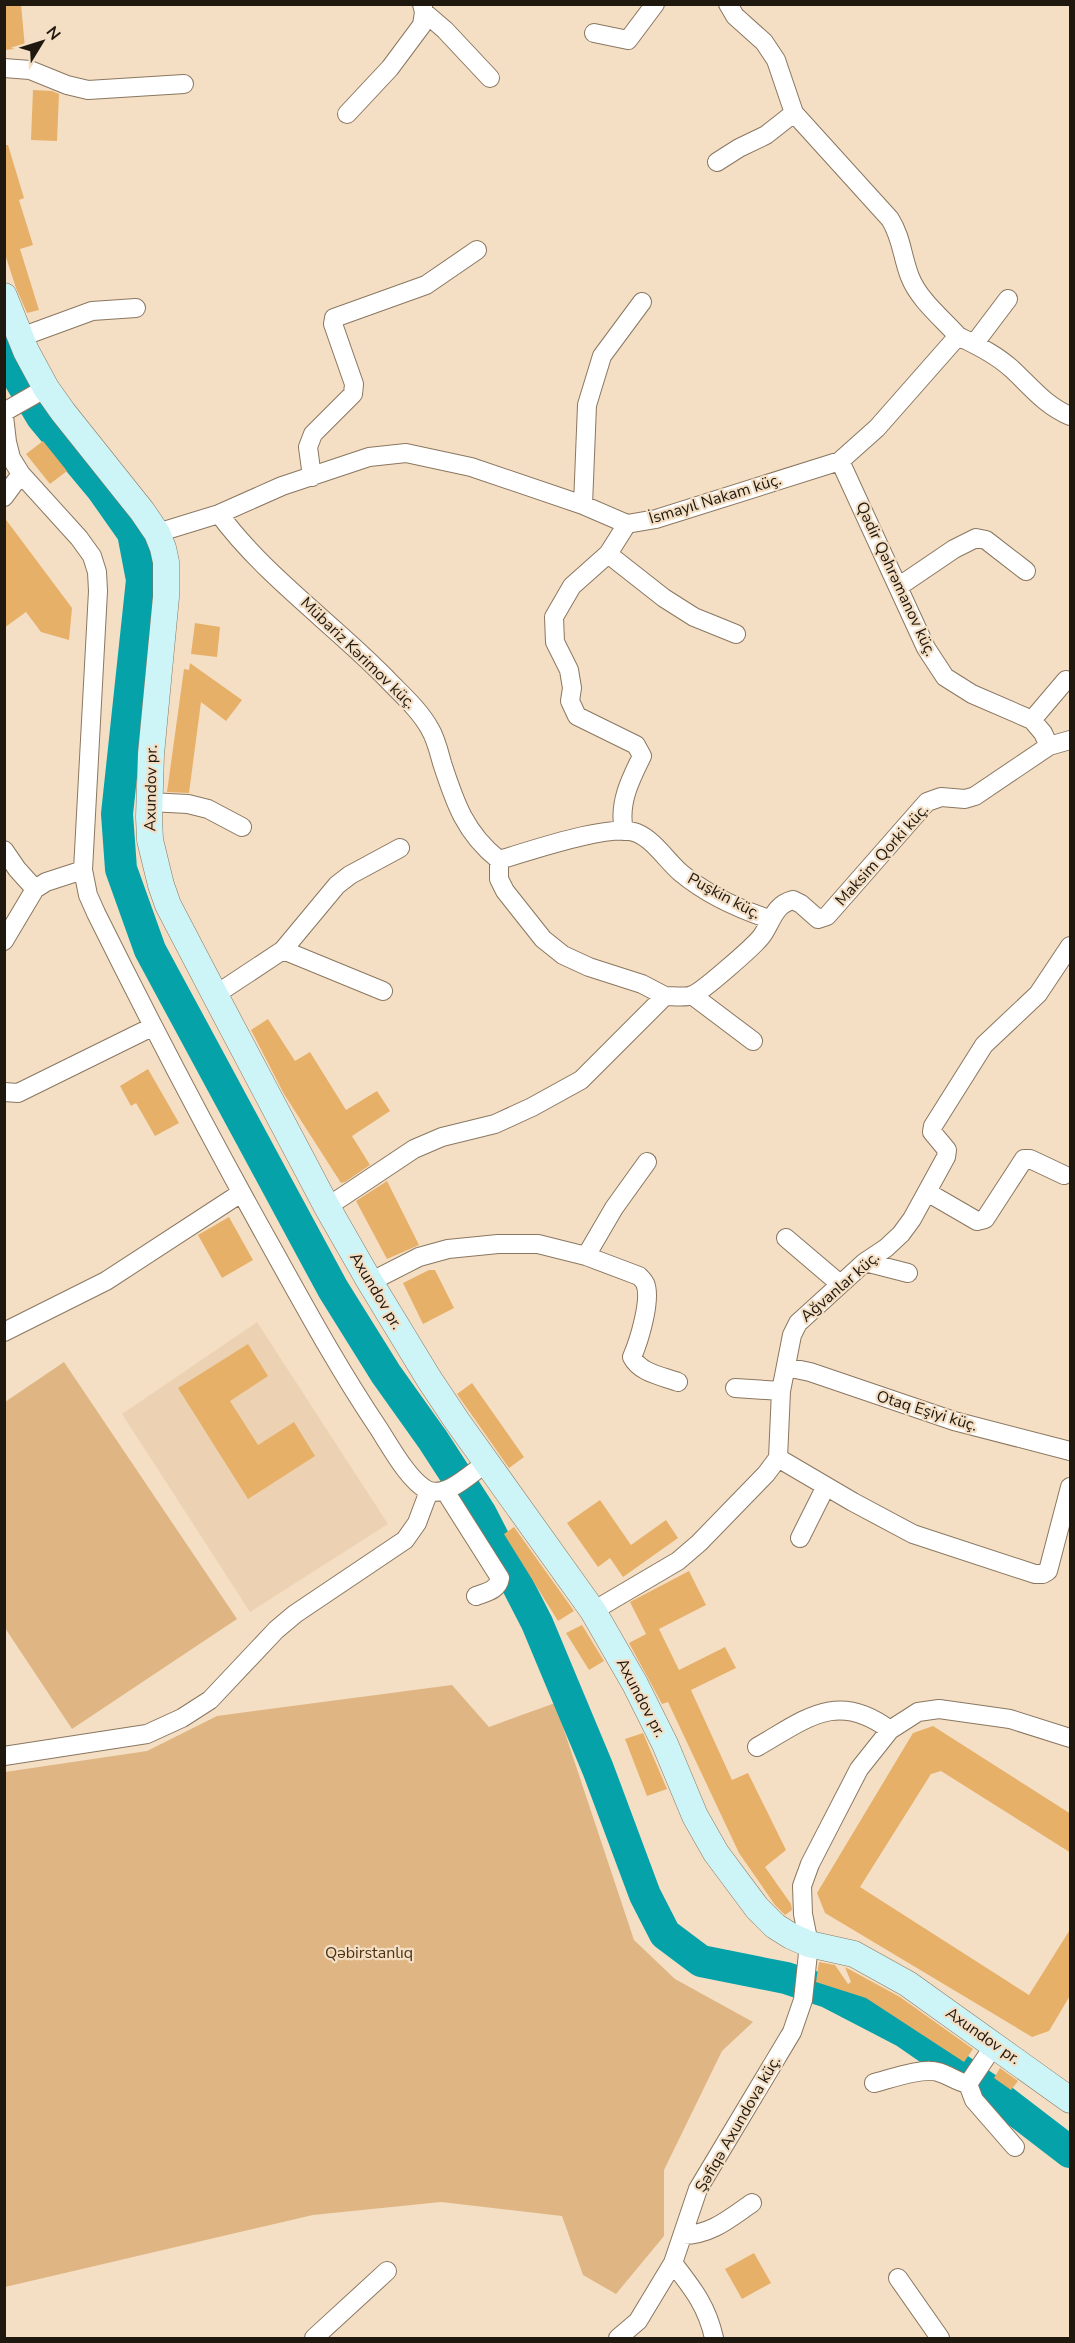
<svg xmlns="http://www.w3.org/2000/svg" width="1075" height="2343" font-family="'Nunito Sans',sans-serif">
  <style>
    .built { fill: #ecd2b3 }
    .green { fill: #dfb683 }
    .lines { fill: none; stroke-linecap: round; stroke-linejoin: round }
    .river { stroke: #05a3a9; stroke-width: 32 }
    .building { fill: #e7b068 }
    .street-casing { stroke: #8a7760; stroke-width: 20 }
    .secondary-casing { stroke: #8a7760; stroke-width: 27 }
    .street { stroke: #fff; stroke-width: 18 }
    .secondary { stroke: #cdf5f7; stroke-width: 26 }
    .labels { text-anchor: middle; dominant-baseline: central; stroke-width: 4.5; stroke-linejoin: round; paint-order: stroke }
    .street-label { font-size: 16px; fill: #1f180f; stroke: #f4dfc5 }
    .park-label { font-size: 16px; fill: #4a3314; stroke: #f4dfc5 }
  </style>
  <rect width="100%" height="100%" fill="#f4dfc5"/>
  <path class="built" d="M257 1322 388 1524 250 1612 122 1414Z"/>
  <path class="green" d="M64 1362 237 1619 72 1729 5 1628V1402Z
    M452 1685 489 1727 555 1703 634 1940 675 1979 753 2022 722 2051 664 2170V2236L616 2294 583 2275 562 2216 441 2202 313 2215 5 2287V1772L147 1751 217 1716Z"/>
  <g class="lines">
    <path class="river" d="M4 346 14 370 42 417 102 489 133 533 142 580 117 814 121 869 150 950 333 1289 386 1374 433 1440 481 1514 537 1623 598 1769 645 1895 665 1934 701 1961 786 1978 828 1992 905 2032 989 2090 1070 2152"/>
  </g>
  <path class="building" d="M4 4H21L25 48 4 50Z
    M33 90 52 91 59 94 57 141 31 140Z
    M4 145H8L24 198 19 200 33 245 20 249 39 310 27 313 16 288 4 251Z
    M43 441 67 471 50 484 26 454Z
    M4 517 72 608 69 640 41 632 26 612 4 628Z
    M195 623 220 627 217 657 191 654Z
    M190 663 242 700 226 721 201 702 189 793 167 792 184 669 189 670Z
    M268 1019 295 1061 310 1052 346 1110 377 1091 390 1111 352 1136 370 1165 345 1182 341 1183 284 1094 251 1030Z
    M148 1069 179 1123 155 1136 136 1103 131 1106 120 1086Z
    M387 1181 419 1245 387 1259 356 1201Z
    M229 1217 253 1260 222 1278 198 1235Z
    M429 1270H435L454 1308 423 1324 403 1283Z
    M248 1344 268 1376 230 1401 258 1445 294 1422 315 1456 248 1499 178 1388Z
    M472 1383 524 1457 509 1468 457 1394Z
    M600 1500 631 1545 666 1520 678 1538 623 1577 610 1558 598 1567 567 1523Z
    M514 1527 574 1611 558 1621 504 1534Z
    M689 1571 706 1605 659 1629 679 1670 725 1647 736 1668 691 1690 732 1780 748 1773 786 1850 765 1867 791 1904 792 1910 785 1915 775 1905 739 1853 668 1702 662 1704 629 1643 646 1634 630 1602Z
    M582 1625 604 1661 589 1670 566 1633Z
    M933 1726 1071 1814V1853L941 1771 931 1774 860 1887 1029 1995 1071 1928V1994L1049 2031 1032 2037 825 1913 817 1893 913 1733Z
    M643 1733 667 1789 647 1796 625 1739Z
    M819 1962 835 1965 848 1984 851 1982 845 1967 900 1997 973 2049 964 2062 866 1998 816 1982Z
    M1000 2068 1018 2081 1011 2090 994 2078Z
    M754 2253 771 2283 742 2299 725 2269Z"/>
  <g class="lines">
    <defs>
      <path id="street" d="M728 4 735 16 764 42 776 60 794 113 890 219C902 238 902 257 910 277 919 300 942 318 958 336
        M424 12 445 30 490 78
        M594 33 628 40 655 4
        M4 68 30 70 67 85 88 90 184 84
        M347 114 390 68 422 25 424 12 422 4
        M717 162 739 148 766 135 794 113
        M21 337 92 311 136 308
        M974 344 1008 299
        M4 412 46 388
        M4 416 7 442 11 458 21 474 79 538 92 556 97 572 98 591 83 870 88 895 96 913C152 1026 210 1137 271 1246 305 1307 338 1368 377 1426 389 1444 408 1480 427 1490 446 1499 471 1473 486 1463
        M840 461 926 648 945 677 972 694 1032 720 1043 733 1049 746
        M312 477 308 447 313 434 353 394 354 384 333 324 334 318 426 285 477 250
        M4 497 21 474
        M583 505 587 405 602 356 642 302
        M219 514C264 575 332 623 385 677 401 694 419 709 430 729 436 739 439 752 442 763 455 803 465 833 499 860V879L505 891 543 939 563 955 589 967 642 984 665 996
        M157 533 219 514 282 486 369 457 406 453 471 467 583 505 627 524 656 519 840 461 877 428 958 336C978 346 997 355 1013 370 1032 388 1046 406 1070 416
        M608 554 664 598 694 617 736 634
        M898 587 954 549 976 538 986 540 1026 571
        M1032 720 1066 680
        M149 802 188 804 208 809 242 827
        M624 831C618 804 630 780 642 756L636 745 577 716 570 701 572 688 569 670 555 642 554 617 572 586 608 554 627 524
        M4 850 17 869 35 889
        M499 860C527 852 612 822 637 833 654 840 667 861 681 873 705 893 739 909 769 919
        M4 941 35 889 46 882 83 870
        M283 950 383 991
        M215 995 283 950 337 885 350 875 400 848
        M692 995 753 1041
        M4 1092 18 1093 152 1027
        M927 1192 977 1221 985 1219 1024 1159H1030L1064 1175
        M327 1207 414 1149 442 1137 495 1124 532 1107 581 1080 665 996C673 996 686 998 693 995 704 990 753 947 761 937 772 923 773 905 793 900L801 904 818 919 827 916 927 802 941 797 965 799 975 796 1049 746 1070 740
        M786 1238 840 1284
        M586 1256 614 1208 647 1162
        M865 1262 908 1273
        M370 1282 419 1257 448 1249 498 1244H538L586 1256 639 1276C640 1277 645 1282 645 1283 652 1299 639 1341 632 1357 640 1373 662 1376 678 1382
        M4 1332 106 1281 241 1193
        M786 1367 810 1372 954 1421 1070 1451
        M735 1388 781 1391
        M778 1458 853 1502 913 1534 1035 1574H1043L1048 1571 1070 1487
        M445 1491 500 1578C498 1590 487 1592 476 1596
        M800 1538 826 1486
        M593 1611 678 1561 699 1543 766 1474 778 1458 781 1391 792 1335 798 1323 865 1262 886 1248 901 1234 912 1219 946 1157 947 1150 932 1132 933 1126 984 1045 1038 994 1070 946
        M757 1747C806 1719 837 1690 890 1730
        M4 1756 147 1734 182 1718 210 1700 276 1630 295 1614 405 1540 417 1523 429 1491
        M874 2083C890 2079 922 2067 938 2072 949 2075 957 2082 968 2084
        M968 2084 974 2100 1015 2147
        M968 2084 995 2044
        M683 2235C711 2235 730 2218 752 2203
        M673 2263C693 2289 707 2306 714 2338
        M898 2278 940 2338
        M314 2338 387 2271
        M618 2338 638 2321 673 2263 698 2189 792 2032 803 2000 809 1944 803 1914 802 1886 810 1864 859 1769 890 1730 918 1712 939 1709 1010 1719 1070 1738"/>
      <path id="secondary" d="M4 296 26 351 46 388 63 412 142 511 157 533 163 548 166 562V597L151 754 149 817 150 840 161 885 168 905 215 995 327 1207 370 1282 429 1379 457 1421 593 1611 635 1684 665 1744 695 1816 716 1853 757 1908 775 1926 791 1936 809 1944 854 1954 908 1984 1070 2100"/>
    </defs>
    <use href="#street" class="street-casing"/>
    <use href="#secondary" class="secondary-casing"/>
    <use href="#street" class="street"/>
    <use href="#secondary" class="secondary"/>
  </g>
  <g class="labels">
    <g class="street-label">
      <text transform="translate(715 499) rotate(-17)">İsmayıl Nakam küç.</text>
      <text transform="translate(896 579) rotate(65)">Qədir Qəhrəmanov küç.</text>
      <text transform="translate(358 653) rotate(44)">Mübariz Kərimov küç.</text>
      <text transform="translate(151 788) rotate(-89)">Axundov pr.</text>
      <text transform="translate(882 855) rotate(-48)">Maksim Qorki küç.</text>
      <text transform="translate(724 896) rotate(28)">Puşkin küç.</text>
      <text transform="translate(840 1287) rotate(-41)">Ağvanlar küç.</text>
      <text transform="translate(376 1291) rotate(59)">Axundov pr.</text>
      <text transform="translate(927 1411) rotate(17)">Otaq Eşiyi küç.</text>
      <text transform="translate(641 1698) rotate(62)">Axundov pr.</text>
      <text transform="translate(983 2036) rotate(35)">Axundov pr.</text>
      <text transform="translate(738 2124) rotate(-60)">Şəfiqə Axundova küç.</text>
    </g>
    <g class="park-label">
      <text x="369" y="1953">Qəbirstanlıq</text>
    </g>
  </g>
  <rect width="1075" height="2343" fill="none" stroke="#1f180f" stroke-width="12"/>
  <g transform="translate(42 42) rotate(52)" stroke="#f4dfc5" stroke-width="4.5" paint-order="stroke">
  <path d="M0-4.5L10 22L0 15L-10 22Z" fill="#1f180f"/>
  <text y="-9" font-size="16" font-weight="bold" text-anchor="middle" fill="#1f180f">N</text>
  </g>
</svg>
